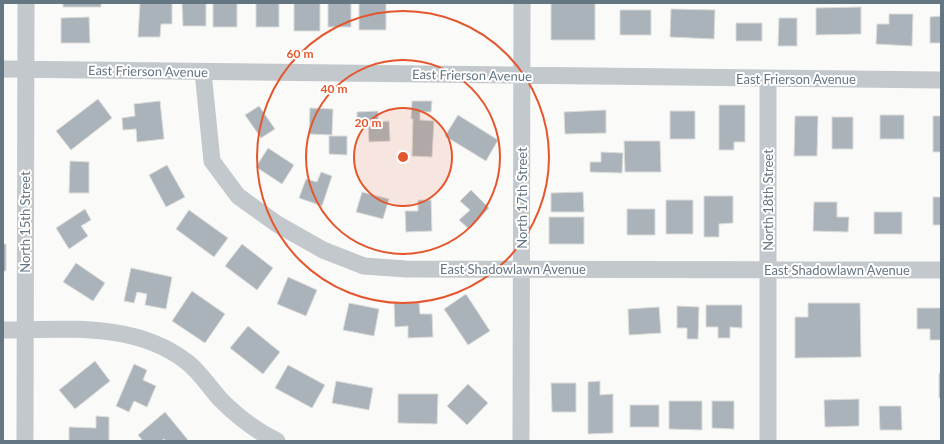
<svg xmlns="http://www.w3.org/2000/svg" width="944" height="444" font-family="Lato,sans-serif">
  <style>
    .building { fill: #aab3b9; stroke: #dcdcda }
    .lines { fill: none; stroke-linecap: round; stroke-linejoin: round }
    .minor { stroke: #c3c8cc; stroke-width: 17 }
    .ring { fill: none; stroke: #e4572e; stroke-width: 2 }
    .labels { text-anchor: middle; dominant-baseline: central; stroke-width: 4; stroke-linejoin: round; paint-order: stroke }
    .street-label { font-size: 13px; fill: #657683; stroke: #fff }
    .centre { fill: #e4572e; stroke: #fff; stroke-width: 2 }
    .ring-label { font-size: 12px; text-anchor: middle; font-weight: bold; fill: #e4572e; stroke: #fff; stroke-width: 4; stroke-linejoin: round; paint-order: stroke }
  </style>
  <rect width="100%" height="100%" fill="#fafaf8"/>
  <path class="building" d="M63 3H101V7H63Z
    M140 3H172V24H161L160 37H138Z
    M182 3H206V26H183Z
    M213 3H237V27H213Z
    M256 3H279V27H256Z
    M294 3H320V31H294Z
    M328 3H351V27H328Z
    M359 3H386V30H359Z
    M551 3H595V40H551Z
    M861 7V34L816 35V8Z
    M671 9 715 10 714 39 670 37Z
    M620 10H651V35H620Z
    M889 14H913L912 46 876 44 877 24H889Z
    M941 16V43H930V17Z
    M89 17 90 43H61V18Z
    M779 18H797V46H778Z
    M736 23H762V41H736Z
    M98 99 112 118 71 150 56 131Z
    M160 101 164 139 137 142 136 129 123 130 122 118 135 116 134 104Z
    M412 101H432L431 112H420V120L434 121 432 157 412 156 413 119H411Z
    M719 105H745V142H734V150H719Z
    M259 106 275 129 261 138 245 115Z
    M310 108 333 109 332 135 309 134Z
    M606 110V133L565 134 564 112Z
    M378 111V122L389 121 390 141 369 142 368 122H357V112Z
    M670 111H695V139H670Z
    M458 115 498 140 486 161 445 136Z
    M880 115H904V139H880Z
    M795 116H818L817 156H794Z
    M933 116H941V152H933Z
    M832 117H853V149H832Z
    M329 136H347V155L329 154Z
    M624 141H660L661 172H625Z
    M268 148 294 165 282 184 256 167Z
    M601 152 623 153 622 173 590 172V162H601Z
    M70 161 89 162V193H69Z
    M167 165 185 197 166 207 149 175Z
    M321 172 332 176 322 206 299 198 306 179 317 182Z
    M471 190 489 208 469 229 459 220 470 210 460 201Z
    M362 192 389 199 383 219 356 212Z
    M583 192 584 212H551V193Z
    M704 196H733V223L719 224V237H704Z
    M933 197H941V225H933Z
    M418 200H431L432 231 406 232 405 211H418Z
    M666 200H693V234H666Z
    M814 202H837V217H849L848 232 813 231Z
    M85 209 91 220 81 226 88 236 69 249 56 228Z
    M627 209H655V235H627Z
    M189 210 228 238 214 257 176 229Z
    M874 212H902V234H874Z
    M549 217H584V244H549Z
    M3 244H6V271H3Z
    M242 244 273 268 257 290 225 266Z
    M76 263 105 283 93 301 63 282Z
    M131 268 172 277 166 309 145 305 147 294 137 292 134 303 124 301Z
    M288 277 317 290 306 316 277 304Z
    M192 291 225 314 205 343 172 321Z
    M466 294 490 331 468 345 444 309Z
    M349 303 379 309 374 336 343 330Z
    M394 303H419L420 314H432L433 337 408 338V326L395 327Z
    M808 303H860L861 357 795 358V317H808Z
    M706 305H742V328L730 327V338H718V327H706Z
    M677 306 699 307 698 339H687V328H677Z
    M659 307 661 333 629 335 628 309Z
    M917 308H941V340H930V329H917Z
    M248 326 280 352 263 374 230 348Z
    M95 361 110 381 75 409 59 390Z
    M134 364 147 370 143 380 156 386 147 407 134 401 129 412 116 406Z
    M288 365 325 385 312 408 275 388Z
    M939 373H941V398H939Z
    M336 381 373 388 369 410 332 403Z
    M600 381V395L613 394V433L588 434V382Z
    M551 383H576V412H552Z
    M468 384 488 403 467 425 447 406Z
    M398 394H438L437 424 398 423Z
    M859 399V426L825 427 824 400Z
    M669 401H702V430L669 429Z
    M712 401H734V429L712 428Z
    M630 405H659V427H630Z
    M879 406H901L902 430H880Z
    M165 412 188 440V441H166L164 439 161 441H143L138 435Z
    M96 416 109 417V441H69V427L96 428Z"/>
  <g class="lines">
    <path class="minor" d="M3 69 941 80
      M203 72 212 161 238 196 277 224 323 250 364 266 406 269 941 270
      M768 78V441
      M3 330C65 330 135 321 187 362 200 372 210 388 221 400 238 417 256 431 277 441
      M25 441 26 3
      M521 441 522 3"/>
  </g>
  <circle cx="403" cy="157" r="49" fill="#e4572e" fill-opacity=".12"/>
  <g class="ring">
    <circle cx="403" cy="157" r="49"/>
    <circle cx="403" cy="157" r="97"/>
    <circle cx="403" cy="157" r="146"/>
  </g>
  <g class="labels">
    <g class="street-label">
      <text transform="translate(148 71) rotate(1)">East Frierson Avenue</text>
      <text transform="translate(472 75) rotate(1)">East Frierson Avenue</text>
      <text x="796" y="79">East Frierson Avenue</text>
      <text transform="translate(522 198) rotate(-90)">North 17th Street</text>
      <text transform="translate(768 200) rotate(-90)">North 18th Street</text>
      <text transform="translate(25 222) rotate(-90)">North 15th Street</text>
      <text x="513" y="269">East Shadowlawn Avenue</text>
      <text x="837" y="270">East Shadowlawn Avenue</text>
    </g>
  </g>
  <circle cx="403" cy="157" r="6" class="centre"/>
  <g class="ring-label">
    <text x="300" y="58">60 m</text>
    <text x="334" y="93">40 m</text>
    <text x="368" y="127">20 m</text>
  </g>
  <rect width="944" height="444" fill="none" stroke="#657683" stroke-width="8"/>
</svg>
